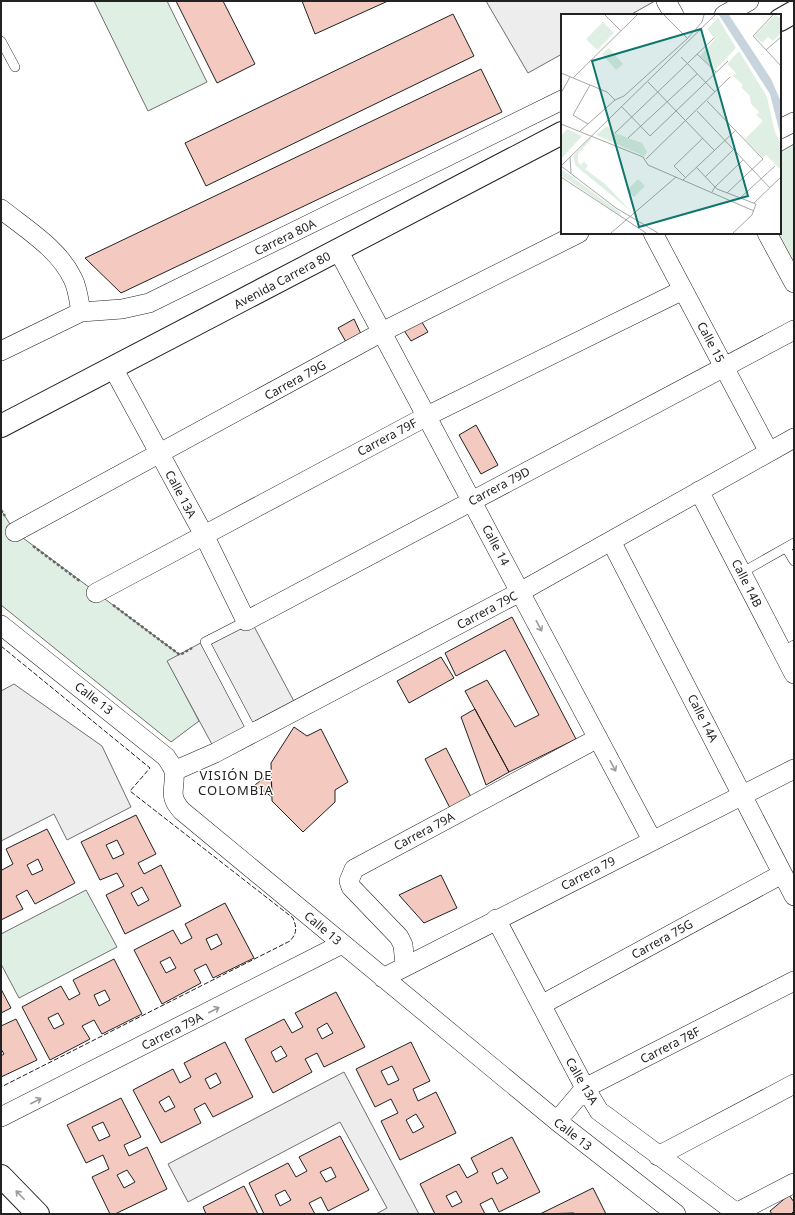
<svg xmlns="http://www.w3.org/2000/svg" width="795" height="1215" font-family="'Noto Sans',sans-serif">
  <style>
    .green { fill: #e0efe3; stroke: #6f6f6f }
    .parking { fill: #ededed; stroke: #6f6f6f }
    .building { fill: #f3c9c0; stroke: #222; fill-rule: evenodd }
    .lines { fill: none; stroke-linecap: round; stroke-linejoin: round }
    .lane-casing { stroke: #222; stroke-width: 10 }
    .street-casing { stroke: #222; stroke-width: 20 }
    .secondary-casing { stroke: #222; stroke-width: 24 }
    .path { stroke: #646464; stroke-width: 2.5; stroke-dasharray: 3 2; stroke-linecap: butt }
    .lane { stroke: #fff; stroke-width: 9 }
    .street { stroke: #fff; stroke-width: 19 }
    .secondary { stroke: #fff; stroke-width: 22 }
    .fence { stroke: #222; stroke-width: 1; stroke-dasharray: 5 2; stroke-linecap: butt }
    .oneway { stroke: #9c9c9c }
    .labels { text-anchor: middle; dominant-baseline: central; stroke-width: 3; stroke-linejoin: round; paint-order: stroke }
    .street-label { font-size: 12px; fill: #222; stroke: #fff }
    .neighbourhood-label { font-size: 13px; letter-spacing: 1px; fill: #222; stroke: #fff }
    .inset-road { fill: none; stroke: #a7a7a7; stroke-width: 1 }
    .view { fill: #0f766e; fill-opacity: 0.15; stroke: #0f766e; stroke-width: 2 }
    .inset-edge { fill: none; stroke: #222; stroke-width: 2 }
  </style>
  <rect width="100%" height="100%" fill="#fff"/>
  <path class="green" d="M94 1H167L207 82 148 111Z
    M794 144V269L774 233H780V152Z
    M1 510 15 532 180 655 168 662 199 721 171 742 1 605Z
    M86 890 117 947 19 998 1 964V934Z"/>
  <path class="parking" d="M486 1H655L630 15H562V54L528 73Z
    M249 617 297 707 215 750 167 661Z
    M14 684 102 746 131 807 67 840 54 814 1 841V691Z
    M344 1072 419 1214H376L387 1208 340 1122 188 1202 168 1164Z"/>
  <path class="building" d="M176 1H223L255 64 217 83Z
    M302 1H388L315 34Z
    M453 14 474 56 206 186 185 143Z
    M481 69 502 112 121 293 85 258Z
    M354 319 361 334 346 342 338 328Z
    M420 319 428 332 411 341 403 329Z
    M476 425 498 465 481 474 459 435Z
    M512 617 576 739 509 772 465 691 487 680 515 727 539 715 505 650 456 676 445 653Z
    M441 657 454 678 409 703 397 681Z
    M475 709 509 772 486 785 461 717Z
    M294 727 307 736 321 729 348 782 335 790V802L303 832 272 801 271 763Z
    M446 748 471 797 450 808 425 759Z
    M271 772 272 797 255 785Z
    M136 815 156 854 138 863 144 874 161 865 181 906 125 934 106 895 124 886 117 873 100 880 81 842ZM117 840 124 854 113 859 106 845ZM142 887 149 900 138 906 131 893Z
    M47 829 75 883 35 904 27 890 16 896 23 909 1 920V868L2 870 13 864 6 849ZM38 859 43 870 32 875 27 865Z
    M441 875 457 908 424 923 399 895Z
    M225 903 254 958 213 978 206 964 194 970 201 983 162 1004 134 950 173 930 181 944 192 938 185 924ZM217 934 222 944 211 950 206 939ZM170 957 176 968 166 973 160 962Z
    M114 959 142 1014 102 1034 94 1020 82 1026 90 1039 50 1060 22 1007 61 986 69 1000 80 994 73 980ZM105 990 110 1000 99 1006 94 995ZM58 1013 64 1024 54 1029 48 1018Z
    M1 989 11 1008 1 1013Z
    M336 992 365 1047 324 1067 317 1053 305 1059 312 1072 273 1093 245 1039 284 1019 292 1033 303 1027 295 1013ZM327 1023 333 1033 322 1039 317 1029ZM281 1046 287 1056 276 1062 271 1052Z
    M16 1019 37 1060 1 1077V1056L4 1054 1 1049V1026Z
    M225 1042 253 1097 213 1117 205 1103 194 1109 201 1123 161 1143 133 1090 173 1069 180 1083 191 1077 184 1063ZM216 1073 221 1083 210 1089 205 1079ZM169 1096 175 1107 165 1112 159 1102Z
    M411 1042 430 1081 413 1089 418 1101 436 1092 456 1133 400 1160 381 1121 398 1113 391 1099 375 1107 356 1069ZM392 1066 399 1080 388 1085 381 1071ZM416 1114 424 1127 413 1133 406 1120Z
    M121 1098 141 1137 124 1145 129 1156 147 1147 167 1189 115 1214H110L92 1177 109 1169 103 1155 86 1163 67 1125ZM103 1122 110 1136 99 1141 92 1127ZM127 1170 135 1182 124 1188 117 1175Z
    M340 1136 369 1190 328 1211 321 1197 309 1203 315 1214H264L249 1183 288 1163 296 1177 307 1171 299 1157ZM331 1167 336 1177 326 1182 320 1172ZM285 1190 291 1200 280 1206 275 1195Z
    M512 1137 540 1192 499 1212 492 1198 480 1204 485 1214H435L420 1184 459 1164 467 1178 478 1172 471 1158ZM502 1168 508 1178 497 1184 492 1173ZM456 1191 462 1202 452 1207 446 1196Z
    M244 1186 258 1214H206L203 1207Z
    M593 1188 606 1214H575L574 1213 540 1214Z
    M789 1195 794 1202V1211L791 1214H772L770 1211Z"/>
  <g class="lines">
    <defs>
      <path id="lane" d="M1 41 15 67
        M786 548 794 561
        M741 573 794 543
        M246 621 205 642 253 733
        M782 652 794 645"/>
      <path id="street" d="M666 1 674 15
        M724 15 749 1
        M780 129 794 122
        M1 209C26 229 59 249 73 279 78 289 79 302 81 312
        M653 233 769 452
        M767 233 794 283
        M338 250 652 840
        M1 351 81 312 122 309 149 303 562 100
        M113 368 204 535 246 621 794 330
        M699 491 794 674
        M15 532 382 332 579 233
        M611 541 794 896
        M96 593 427 416 683 290
        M1 625 166 757C169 762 173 766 174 772 176 789 167 795 182 811L557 1121 676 1214
        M174 771 215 753 520 592 794 438
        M496 919 585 1088 599 1111 738 1214
        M405 965 403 945 399 937 351 887 349 881 354 869 598 738
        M383 978 794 769
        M541 1005 782 874
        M1 1117 342 944
        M557 1121 585 1088 794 981
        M658 1156 794 1084
        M736 1213 794 1183"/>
      <path id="secondary" d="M780 20 794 12
        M1 426 562 133
        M1 1176 38 1214"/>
    </defs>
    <use href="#lane" class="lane-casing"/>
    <use href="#street" class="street-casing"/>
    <use href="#secondary" class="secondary-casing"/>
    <path class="path" d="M1 510 5 516
      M33 546 81 582
      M113 605 180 655 192 648"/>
    <use href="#lane" class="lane"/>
    <use href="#street" class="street"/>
    <use href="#secondary" class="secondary"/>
    <path class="fence" d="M1 646 150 768 130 791 293 918C297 928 297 933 290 941L1 1087"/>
  </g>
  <defs><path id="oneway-shaft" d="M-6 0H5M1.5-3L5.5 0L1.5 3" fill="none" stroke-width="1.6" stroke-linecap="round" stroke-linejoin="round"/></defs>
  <g class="oneway">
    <use href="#oneway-shaft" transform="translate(539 626) rotate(62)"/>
    <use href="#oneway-shaft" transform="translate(613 766) rotate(62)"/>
    <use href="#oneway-shaft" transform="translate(214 1010) rotate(-27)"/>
    <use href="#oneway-shaft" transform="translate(36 1101) rotate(-27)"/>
    <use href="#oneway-shaft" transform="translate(20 1195) rotate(-134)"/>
  </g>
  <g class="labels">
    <g class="street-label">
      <text transform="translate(285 237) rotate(-26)">Carrera 80A</text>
      <text transform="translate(282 280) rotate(-28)">Avenida Carrera 80</text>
      <text transform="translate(711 342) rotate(62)">Calle 15</text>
      <text transform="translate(295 380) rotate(-29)">Carrera 79G</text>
      <text transform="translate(387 437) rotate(-28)">Carrera 79F</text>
      <text transform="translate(499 486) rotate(-28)">Carrera 79D</text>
      <text transform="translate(181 494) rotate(62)">Calle 13A</text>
      <text transform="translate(496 545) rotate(62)">Calle 14</text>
      <text transform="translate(747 583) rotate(63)">Calle 14B</text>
      <text transform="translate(487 610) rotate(-28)">Carrera 79C</text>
      <text transform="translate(94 698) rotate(38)">Calle 13</text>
      <text transform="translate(703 718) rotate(63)">Calle 14A</text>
      <text transform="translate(424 831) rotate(-28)">Carrera 79A</text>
      <text transform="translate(588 873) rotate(-27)">Carrera 79</text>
      <text transform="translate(323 928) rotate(40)">Calle 13</text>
      <text transform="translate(662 939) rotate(-29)">Carrera 75G</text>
      <text transform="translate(172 1031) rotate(-27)">Carrera 79A</text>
      <text transform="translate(670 1045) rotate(-27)">Carrera 78F</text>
      <text transform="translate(582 1081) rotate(60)">Calle 13A</text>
      <text transform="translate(573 1134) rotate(38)">Calle 13</text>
    </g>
    <g class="neighbourhood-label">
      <text x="236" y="775">VISIÓN DE<tspan x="236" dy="15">COLOMBIA</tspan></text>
    </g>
  </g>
  <g transform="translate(561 14)">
    <rect width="220" height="220" fill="#fff"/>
    <path d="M214 1 220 4V19L212 27 207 23 201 29 193 22ZM157 4 175 34 154 56 139 42 154 25 146 15ZM42 8 53 19 36 36 25 25ZM48 34 62 50 55 56 41 40ZM178 37 206 83 214 118 220 130V156L205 141 202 144 184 125 202 107 195 101 198 98 190 90 189 82 180 73 182 71 172 62 175 59 166 50ZM46 112 54 119 81 129 86 138 83 142 35 121ZM6 115 21 122 1 144 0 122ZM29 124H31L17 140V148L23 154 20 150 23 148 27 152 24 155 44 170 71 198 15 152 12 142ZM2 156 60 199 58 201 0 161ZM77 165 84 172 73 183 66 176Z" fill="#e0efe3"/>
    <path d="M158 1H168L210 65 220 88V123L209 80Z" fill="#c7d3dd"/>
    <path class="inset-road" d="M44 1 60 17M103 1 127 25M212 1 192 22 220 52M205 36 220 23M136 40 155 58M120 43 154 78M0 59 46 78 54 86M12 64 76 1M87 68 153 136M0 79 9 63M146 87 202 145 166 179M61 93 89 122 167 47M136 97 209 174M0 110 82 143 87 151 193 197M27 110 12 101 29 71M19 117 54 86 63 82 126 25 141 8 143 1M54 119 153 24M67 124 136 60M9 143 10 159M85 145 169 63M0 152 154 1M0 152 55 194 97 219M135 153 156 175 195 190 191 201 172 219M0 163 85 219M124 163 113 152 142 124M144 163 172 136M122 166 174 117M151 178 154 173 182 146M179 184 214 152M193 189 220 163M50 219 115 163"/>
    <path class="view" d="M140 15 187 182 78 213 31 47Z"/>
    <rect width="220" height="220" class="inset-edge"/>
  </g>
  <rect width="795" height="1215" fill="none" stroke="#222222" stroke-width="4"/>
</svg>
